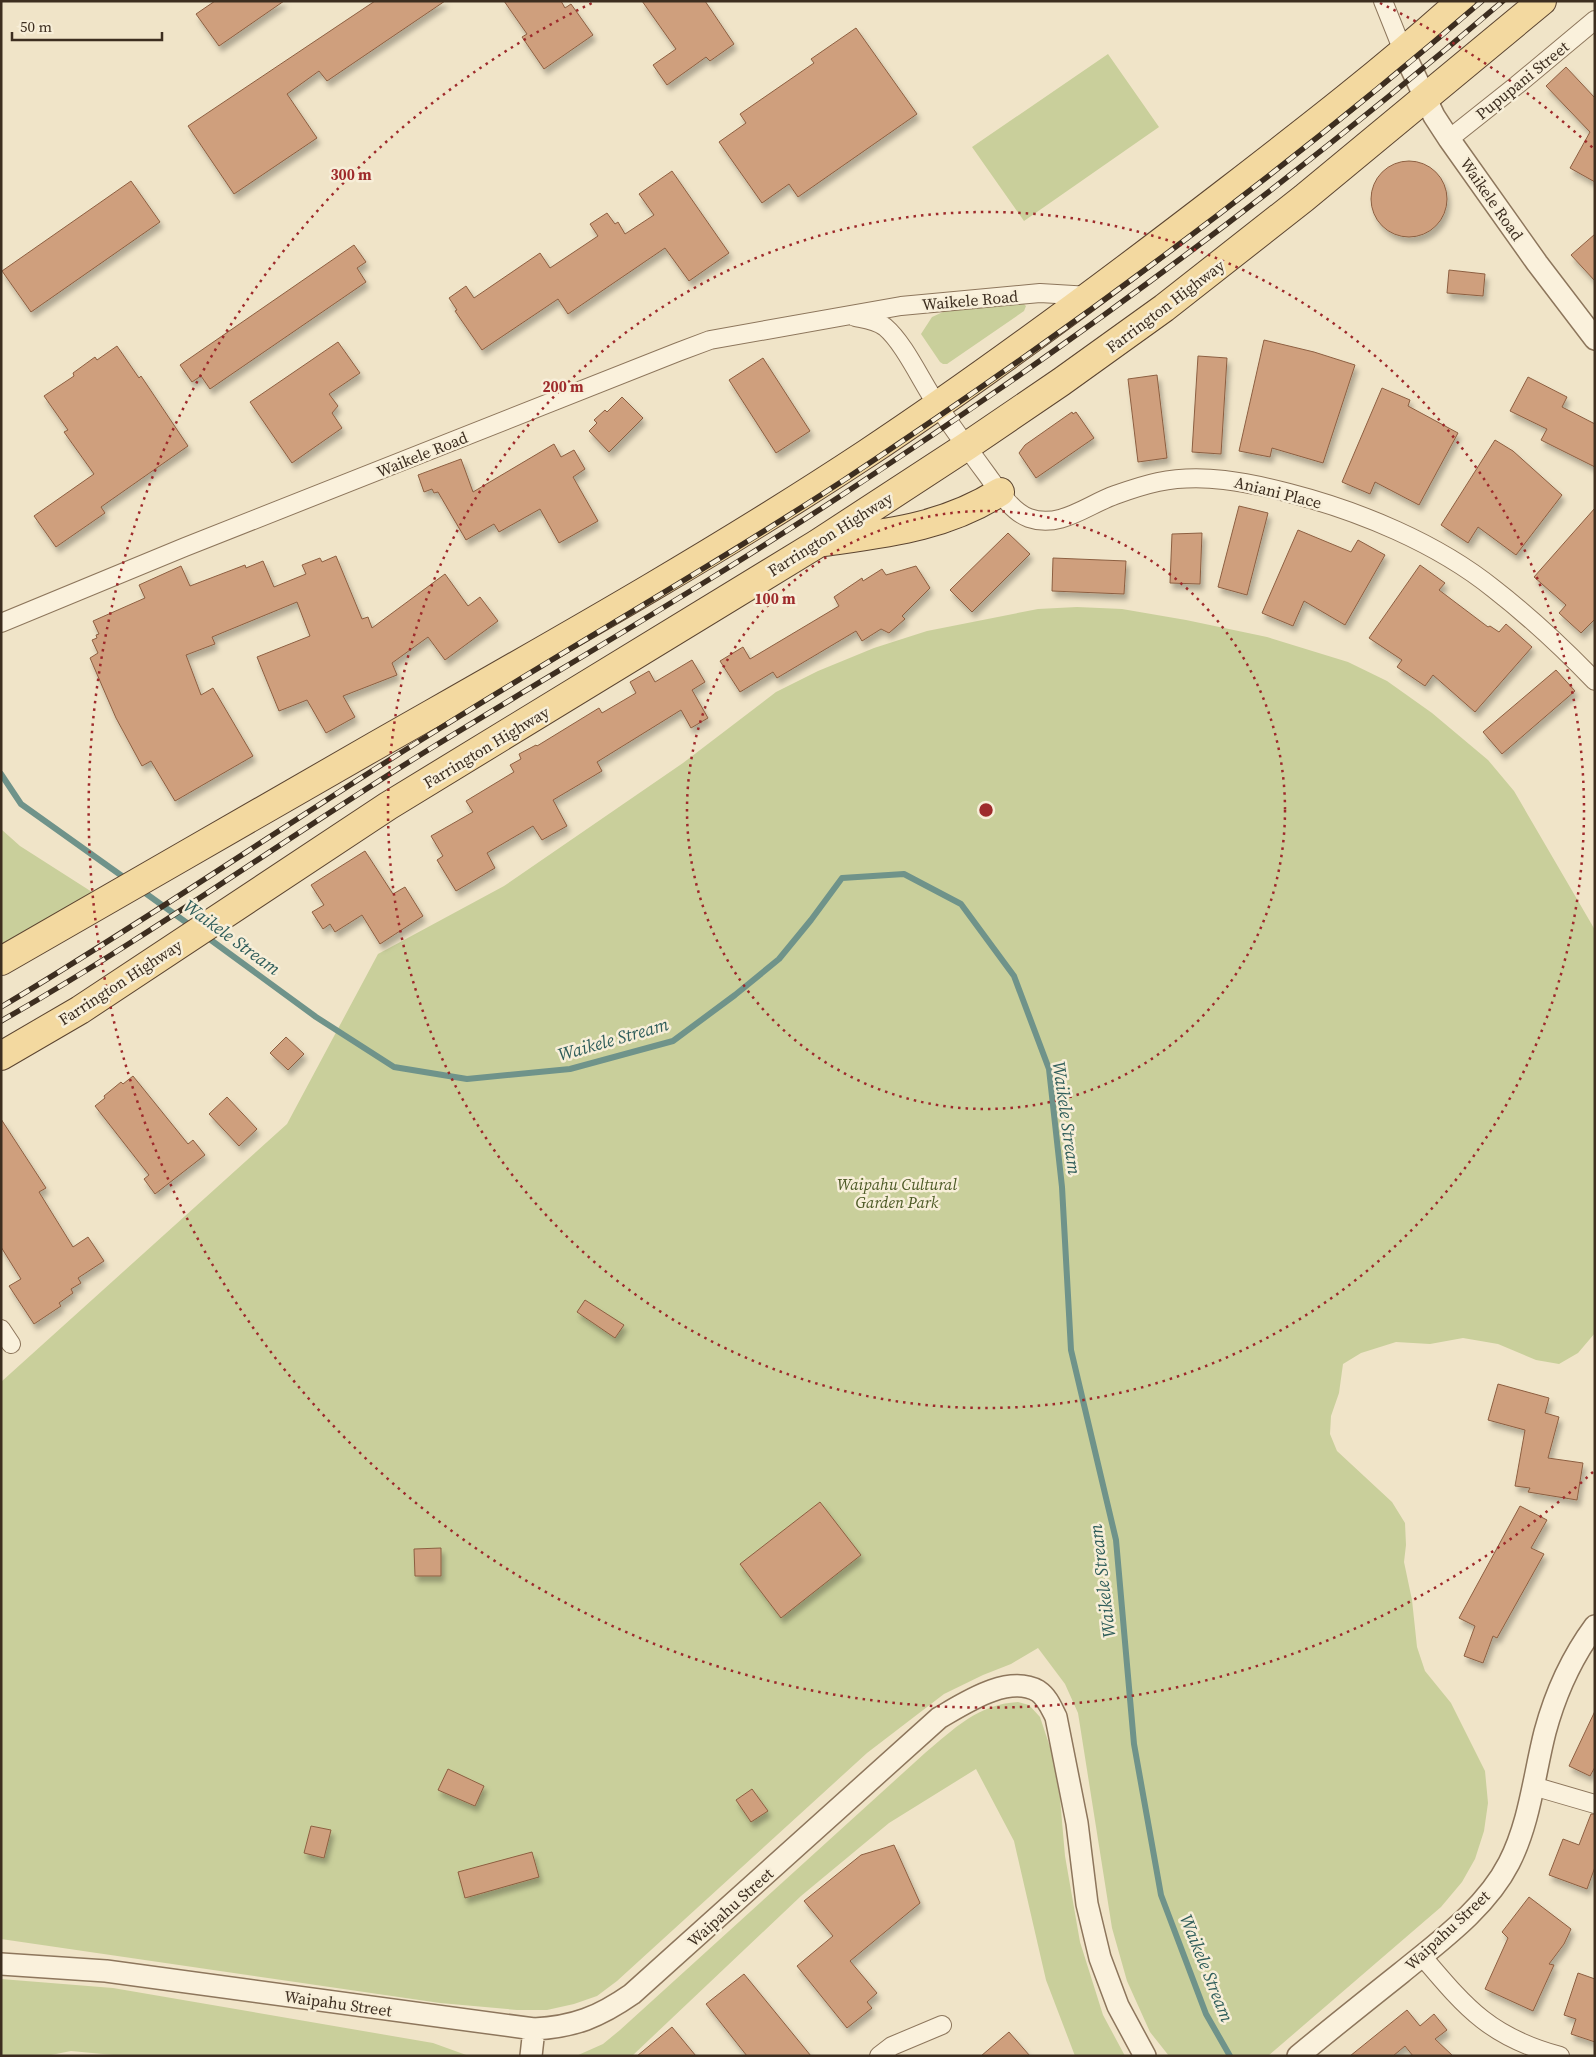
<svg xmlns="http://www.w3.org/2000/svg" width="1596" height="2057" font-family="'Source Serif 4',serif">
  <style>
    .green { fill: #c9cf9b }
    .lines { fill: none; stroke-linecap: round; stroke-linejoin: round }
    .stream { stroke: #6f938a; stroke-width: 6 }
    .building { fill: #cf9f7d; stroke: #8d5f41; filter: url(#shadow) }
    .minor-casing { stroke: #8d765c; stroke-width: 20 }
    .tertiary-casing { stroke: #8d765c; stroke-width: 24 }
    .primary-casing { stroke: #5b4430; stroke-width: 30 }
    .minor { stroke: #faf1dc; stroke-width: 18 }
    .tertiary { stroke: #faf1dc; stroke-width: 21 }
    .primary { stroke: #f3d9a0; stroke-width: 28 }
    .rail-casing { stroke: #3d2e20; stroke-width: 5.5 }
    .rail { stroke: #f7eed8; stroke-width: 4; stroke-dasharray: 11; stroke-linecap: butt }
    .ring { fill: none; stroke: #9e2a2b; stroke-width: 2.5; stroke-dasharray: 2.5 5 }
    .labels { text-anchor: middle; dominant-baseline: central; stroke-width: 5; stroke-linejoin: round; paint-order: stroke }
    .street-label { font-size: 16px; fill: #3d2e20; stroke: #f7eed8 }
    .park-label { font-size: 16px; font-style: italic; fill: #4d5a26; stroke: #f7eed8 }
    .water-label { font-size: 18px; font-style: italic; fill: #2f5d5a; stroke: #f7eed8 }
    .centre { fill: #9e2a2b; stroke: #f7eed8; stroke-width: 2.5 }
    .ring-label { font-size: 15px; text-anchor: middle; font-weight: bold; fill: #9e2a2b; stroke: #f7eed8; stroke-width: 5; stroke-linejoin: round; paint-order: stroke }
  </style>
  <defs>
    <filter id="shadow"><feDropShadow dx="3" dy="5.5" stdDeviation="2.5" flood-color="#0004"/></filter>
  </defs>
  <rect width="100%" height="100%" fill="#f0e4c8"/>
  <path class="green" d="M1108 54 1159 127 1024 221 972 147Z
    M1024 304 1026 306 1024 311 947 364H943L940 362 921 334 932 317 954 307Z
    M1077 607 1122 609 1186 620 1267 637 1348 662 1387 681 1432 713 1488 760 1514 791 1595 930V1333L1578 1353 1559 1364 1536 1360 1498 1344 1463 1338 1430 1344 1396 1342 1361 1353 1343 1364 1339 1393 1331 1416 1330 1434 1337 1451 1392 1502 1405 1523 1406 1545 1404 1562 1412 1600 1417 1647 1425 1671 1451 1703 1485 1771 1488 1803 1484 1831 1475 1859 1462 1882 1441 1907 1268 2056H1169L1150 2032 1127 1981 1112 1928 1078 1713 1065 1684 1038 1648 1011 1664 983 1675 944 1694 867 1753 617 1981 597 1996 574 2004 547 2010H517L440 2003 1 1939V1382L287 1124 378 954 504 886 683 763 776 692 818 671 874 648 927 631 1038 609Z
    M1 829 20 846 92 892 1 945Z
    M1018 1702 1029 1705 1040 1717 1051 1750 1060 1798 1065 1856 1080 1942 1103 2015 1125 2056H1075L1046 1980 1014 1841 976 1769 889 1823 801 1896 632 2056H576L603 2044 620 2030 925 1753C954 1729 978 1704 1018 1702Z
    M1 1979 113 1988 433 2043 469 2056H124L71 2051 46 2056H1Z"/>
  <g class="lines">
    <path class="stream" d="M1 774 21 804 129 881
      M141 890 194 928
      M204 935 316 1017 394 1067 467 1079 570 1069 673 1041 735 995 779 959 811 920 842 878 904 874 961 904 1014 976 1049 1069 1062 1187 1071 1350 1116 1540 1134 1744 1161 1895 1206 2014 1230 2056"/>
  </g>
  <path class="building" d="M215 1H284L219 46 196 14Z
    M375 1H445L327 81 319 71 287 94 317 138 234 194 188 126Z
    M504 1H561L565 8 571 4 593 35 544 69 522 37 527 34Z
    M642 1H705L734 44 710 61 706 57 667 85 653 65 676 49Z
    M856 28 917 114 798 197 789 184 762 203 719 142 746 123 740 114 814 63 811 59Z
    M1566 67 1595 98V182L1570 168 1590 132 1546 86Z
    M1371 199a38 38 0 1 1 76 0a38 38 0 1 1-76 0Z
    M672 171 729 253 689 281 665 248 568 314 558 299 482 350 455 311 457 310 449 298 466 286 474 298 540 253 550 268 598 236 590 224 607 213 615 224 618 222 625 234 654 215 639 194Z
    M131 181 160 222 31 312 2 271Z
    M1595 234V281L1571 255Z
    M354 245 366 262 357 268 366 282 210 389 201 376 192 382 180 365Z
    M1449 270 1485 274 1483 296 1447 293Z
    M1264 340 1314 352 1355 365 1323 463 1272 448 1270 457 1239 451Z
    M338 342 360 373 329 394 338 406 332 413 342 428 292 463 250 402Z
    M117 346 139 378 141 376 188 446 101 507 105 513 56 547 34 516 94 474 64 432 68 430 44 396 74 376 73 373 95 357 97 360Z
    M1198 356 1227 358 1221 454 1192 452Z
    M763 358 810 431 776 453 729 380Z
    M1157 375 1167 458 1138 462 1128 379Z
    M1528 377 1567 397 1562 407 1595 424V467L1541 440 1547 429 1510 411Z
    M1382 388 1410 400 1408 406 1458 433 1419 505 1375 482 1370 494 1342 482Z
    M622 397 643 418 609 452 589 431 597 423 594 420 605 410 607 412Z
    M1072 412 1073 414 1076 412 1094 438 1036 478 1019 453 1025 445Z
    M1495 440 1513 451 1562 495 1516 555 1478 527 1468 543 1441 525Z
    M554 444 561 457 574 450 585 469 573 477 598 521 559 543 540 509 499 532 494 524 466 540 438 492 434 493 432 489 424 492 418 475 461 459 473 492Z
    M1239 506 1268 513 1247 595 1218 587Z
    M1595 508V619L1581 633 1559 613 1566 605 1534 577Z
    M1298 530 1351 552 1358 540 1385 555 1345 625 1304 601 1293 626 1262 613Z
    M1008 533 1030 554 972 612 950 590Z
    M1202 533 1200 584 1170 583 1172 534Z
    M336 556 362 619 368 617 372 628 445 574 468 606 480 597 498 621 445 660 428 637 392 663 397 675 343 696 355 717 326 733 307 700 279 711 257 657 310 636 297 602 212 637 215 644 186 655 201 695 213 688 253 756 175 801 151 761 142 766 116 718 90 658 98 653 92 640 97 638 96 635 99 634 93 621 145 598 139 585 181 566 190 586 245 565 246 568 263 561 274 587 306 574 302 565 320 558 322 562Z
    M1053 558 1126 561 1124 594 1052 591Z
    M1420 565 1445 583 1439 590 1488 627 1490 626 1499 632 1506 624 1532 647 1475 712 1433 675 1425 686 1397 667 1402 660 1369 638Z
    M916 566 930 588 902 616 905 619 889 633 881 629 862 641 856 631 777 678 773 672 740 692 720 661 743 647 750 659 839 606 834 597 862 578 863 581 882 569 886 575Z
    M692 660 705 682 692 690 708 718 691 728 681 710 597 762 602 771 553 800 567 826 542 840 533 826 487 853 495 868 456 891 437 860 443 856 431 836 473 812 466 801 514 772 510 765 521 759 519 754 536 745 537 746 599 708 602 713 636 693 630 682 649 671 655 682Z
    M1556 670 1575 691 1502 754 1483 732Z
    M365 851 393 894 405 887 423 916 380 944 362 915 335 932 330 924 323 929 312 912 324 905 311 885Z
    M286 1037 304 1054 288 1070 270 1053Z
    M133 1076 188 1144 193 1140 205 1155 155 1194 144 1179 149 1175 95 1106 105 1098 104 1096 121 1082 123 1084Z
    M227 1097 257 1129 239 1146 209 1114Z
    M1 1119 46 1188 39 1192 73 1247 88 1237 104 1261 78 1278 81 1283 71 1289 73 1293 59 1303 61 1306 34 1324 9 1286 21 1279 1 1247Z
    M585 1300 624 1325 615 1338 577 1312Z
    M1498 1384 1549 1398 1545 1413 1559 1417 1548 1458 1583 1463 1577 1500 1528 1492 1530 1488 1515 1486 1525 1430 1488 1420Z
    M820 1502 861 1555 781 1618 740 1564Z
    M1520 1506 1547 1520 1531 1548 1544 1554 1497 1638 1493 1636 1483 1663 1464 1656 1475 1626 1459 1618Z
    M441 1548V1576H415L414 1549Z
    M1595 1711V1767L1590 1776 1569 1766Z
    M448 1769 484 1786 475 1806 438 1790Z
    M752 1789 768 1811 751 1822 736 1800Z
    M1591 1814H1595V1867L1587 1889 1549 1875 1563 1839 1579 1845Z
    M311 1826 331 1830 324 1858 304 1853Z
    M894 1845 920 1903 850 1961 877 1993 867 2002 872 2008 847 2028 797 1966 833 1936 804 1901 861 1855Z
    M532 1852 539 1877 465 1898 458 1872Z
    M1529 1897 1571 1929 1564 1944 1549 1964 1554 1965 1533 2011 1485 1989 1508 1938 1502 1932Z
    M1578 1973 1595 1979V2042L1571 2034 1576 2019 1564 2015Z
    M744 1974 811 2056H747L706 2004Z
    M1407 2010 1420 2026 1434 2014 1447 2030 1435 2039 1453 2056H1413L1405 2046 1393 2056H1350Z
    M672 2027 696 2056H637Z
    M1009 2032 1030 2056H981Z"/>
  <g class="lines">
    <defs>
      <path id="minor" d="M1383 1 1403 51
        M1449 139 1517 85 1595 20
        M855 317C865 319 876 320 885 327 905 344 922 383 938 406 954 430 971 453 988 476 998 490 1012 512 1029 518 1060 529 1087 505 1115 495 1129 490 1144 485 1158 482 1202 473 1247 482 1289 493 1359 511 1437 543 1494 589 1530 617 1563 648 1595 681
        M1 623 185 547 678 352 710 340 901 306 1040 293 1090 296
        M1 1329 11 1344
        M1533 1786 1595 1804
        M1422 1956C1467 2009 1490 2037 1560 2056
        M879 2056 892 2046 942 2025"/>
      <path id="tertiary" d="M1403 51 1434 116 1449 139 1537 263 1595 339
        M1 1964 106 1971 534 2029C574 2027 599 2017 632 1994L939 1718C965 1703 1008 1674 1038 1691 1047 1697 1051 1707 1056 1717L1077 1823 1087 1904 1100 1958 1118 2006 1145 2056
        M531 2056 534 2029
        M1298 2056C1332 2028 1367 2000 1401 1973 1440 1941 1486 1908 1509 1863 1530 1822 1534 1775 1545 1732 1555 1695 1572 1657 1595 1626"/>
      <path id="primary" d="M825 542C888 533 945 527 1000 492
        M1 961C126 890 250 817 375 746 540 652 707 559 866 454 991 371 1111 281 1229 190 1308 129 1387 68 1461 1
        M1 1056 80 1010 388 806 817 544 967 446 1061 382 1164 308 1304 198 1542 1"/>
    </defs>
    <use href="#minor" class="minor-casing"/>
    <use href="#tertiary" class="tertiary-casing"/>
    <use href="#primary" class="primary-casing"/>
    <use href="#minor" class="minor"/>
    <use href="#tertiary" class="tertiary"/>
    <use href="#primary" class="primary"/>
    <defs>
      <path id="rail" d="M1 1007C151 918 294 818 442 727 575 644 711 567 841 482 1064 335 1280 175 1482 1
        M1 1021C149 937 288 836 433 747 570 663 710 582 845 493 1075 343 1295 179 1503 1"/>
    </defs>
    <use href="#rail" class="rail-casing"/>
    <use href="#rail" class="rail"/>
  </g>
  <g class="ring">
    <circle cx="986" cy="810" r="299"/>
    <circle cx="986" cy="810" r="598"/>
    <path d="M1593 1472A898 898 0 1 1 592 3M1380 3A898 898 0 0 1 1593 148"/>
  </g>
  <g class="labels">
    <g class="street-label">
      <text transform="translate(1522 80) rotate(-39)">Pupupani Street</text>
      <text transform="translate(1492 199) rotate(55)">Waikele Road</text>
      <text transform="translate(970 300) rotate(-5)">Waikele Road</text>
      <text transform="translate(1165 306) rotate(-37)">Farrington Highway</text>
      <text transform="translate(422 454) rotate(-22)">Waikele Road</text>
      <text transform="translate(1278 492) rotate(14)">Aniani Place</text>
      <text transform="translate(830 534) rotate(-32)">Farrington Highway</text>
      <text transform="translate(486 747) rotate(-31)">Farrington Highway</text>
      <text transform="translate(120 982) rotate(-33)">Farrington Highway</text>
      <text transform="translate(730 1907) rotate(-42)">Waipahu Street</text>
      <text transform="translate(1447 1930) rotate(-43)">Waipahu Street</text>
      <text transform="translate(338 2003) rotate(8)">Waipahu Street</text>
    </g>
    <g class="park-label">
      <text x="897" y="1184">Waipahu Cultural<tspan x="897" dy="18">Garden Park</tspan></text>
    </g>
    <g class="water-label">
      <text transform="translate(232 937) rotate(36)">Waikele Stream</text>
      <text transform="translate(613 1039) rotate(-16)">Waikele Stream</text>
      <text transform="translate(1067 1118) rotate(82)">Waikele Stream</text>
      <text transform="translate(1102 1581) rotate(-97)">Waikele Stream</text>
      <text transform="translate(1207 1968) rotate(68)">Waikele Stream</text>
    </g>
  </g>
  <circle cx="986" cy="810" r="8" class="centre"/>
  <g class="ring-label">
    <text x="351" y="180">300 m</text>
    <text x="563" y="392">200 m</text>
    <text x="775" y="604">100 m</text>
  </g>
  <rect width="1596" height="2057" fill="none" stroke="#3d2e20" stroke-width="5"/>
  <path d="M12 32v8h150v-8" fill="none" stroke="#3d2e20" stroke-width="2.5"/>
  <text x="20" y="32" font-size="15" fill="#3d2e20" stroke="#f7eed8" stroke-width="4" paint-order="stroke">50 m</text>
</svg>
